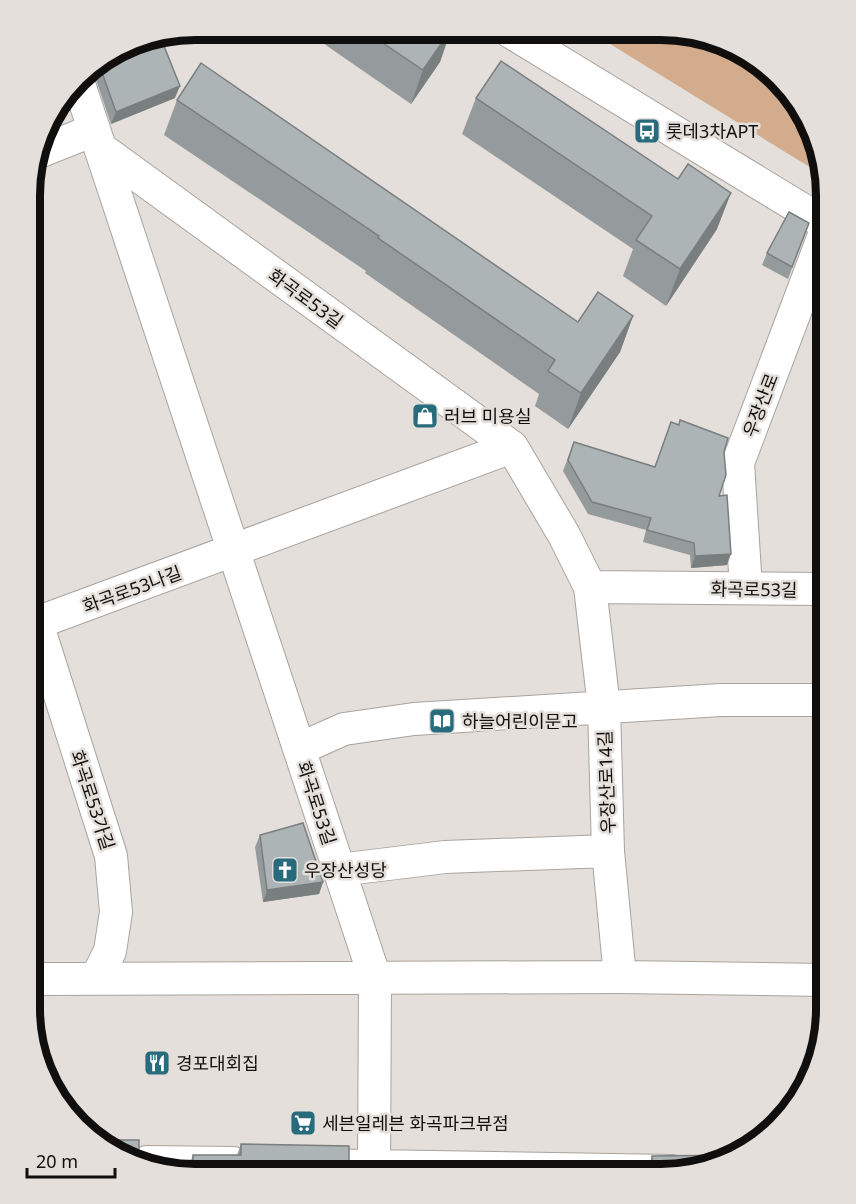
<svg xmlns="http://www.w3.org/2000/svg" width="856" height="1204" font-family="'Noto Sans','Noto Sans KR',sans-serif">
  <style>
    .green { fill: #d3ac8e }
    .lines { fill: none; stroke-linecap: round; stroke-linejoin: round }
    .minor-casing { stroke: #a9a39f; stroke-width: 34 }
    .minor { stroke: #fff; stroke-width: 32 }
    .wall { fill: #959b9d }
    .shaded-wall { fill: #797e7f }
    .building { fill: #adb4b6; stroke: #797e7f; stroke-width: 1.5 }
    .labels { text-anchor: middle; dominant-baseline: central; stroke-width: 5; stroke-linejoin: round; paint-order: stroke }
    .poi-label { font-size: 18px; fill: #110f0e; stroke: #e4dfda; text-anchor: start }
    .street-label { font-size: 18px; fill: #110f0e; stroke: #e4dfda }
    .rim { fill: none; stroke: #110f0e; stroke-width: 8 }
  </style>
  <rect width="100%" height="100%" fill="#e4dfda"/>
  <path class="green" d="M589 31H682L761 64 809 123 821 174Z"/>
  <g class="lines">
    <defs>
      <path id="minor" d="M509 31 826 224
        M78 81 375 978 374 1173
        M100 148 512 447 564 535 590 587 826 589
        M39 152 94 130
        M590 587 604 707 608 851 620 977
        M746 588 738 463 826 230
        M37 623 111 856 116 912 110 951 96 979
        M31 625 512 447
        M299 749 344 729 414 719 721 700H826
        M339 870 445 857 608 851
        M30 979 620 977 826 980
        M147 1162 233 1163
        M307 1165 672 1171"/>
    </defs>
    <use href="#minor" class="minor-casing"/>
    <use href="#minor" class="minor"/>
  </g>
  <path class="wall" d="M304 30 451 31 440 62 411 104Z
    M142 39 175 98 111 124 92 68Z
    M476 98 717 229 666 306 623 276 633 249 462 134Z
    M177 100 578 322 633 316 620 352 568 429 535 406 539 394 365 273 366 271 164 135Z
    M809 223 788 279 762 265 767 253Z
    M574 442 655 467 724 452 719 496 727 565 691 568 690 555 643 542 646 530 588 514 563 471Z
    M260 835 323 882 319 894 263 902 255 847Z
    M241 1144 349 1173H186L193 1155H237Z
    M652 1156 661 1174H646Z"/>
  <path class="shaded-wall" d="M450 31 440 62 411 104 423 70Z
    M180 86 175 98 111 124 116 112Z
    M67 109 62 123 47 129 52 114Z
    M731 193 717 229 666 306 680 269Z
    M633 316 620 352 568 429 581 393Z
    M731 554 727 565 691 568 695 556Z
    M323 882 319 894 263 902 267 890Z"/>
  <path class="building" d="M365 31H450L423 70Z
    M160 36 180 86 116 112 99 64 142 39Z
    M501 61 678 179 688 164 731 193 680 269 636 240 652 216 476 98Z
    M201 63 578 322 598 292 633 316 581 393 548 371 555 360 378 238 379 236 177 100Z
    M64 98 67 109 52 114V113Z
    M789 212 809 223 792 267 767 253Z
    M680 420 728 438 724 452 726 475 719 496 727 495 731 554 695 556 694 543 647 530 651 518 592 502 568 460 574 442 655 467 671 422 679 425Z
    M303 823 323 882 267 890 260 835Z
    M96 1140H139V1158Z
    M241 1144 349 1146V1173H193V1155H241Z
    M736 1155 733 1157 661 1174H653L652 1156Z"/>
  <defs>
    <symbol id="bus-square" viewBox="-11 -11 22 22"><rect x="-9" y="-9" width="18" height="18" rx="4" fill="#276b7c" stroke="#e4dfda"/><path d="M-5-6H5V4H4V6H2V4H-2V6H-4V4H-5ZM-3.5-4V0h7V-4ZM-3.5 1.2v1.5H-2V1.2ZM2 1.2v1.5H3.5V1.2Z" fill="#fff"/></symbol>
    <symbol id="shop-square" viewBox="-11 -11 22 22"><rect x="-9" y="-9" width="18" height="18" rx="4" fill="#276b7c" stroke="#e4dfda"/><path d="M-5-2.5h2.3a2.7 3.5 0 0 1 5.4 0H5L5.5 6h-11ZM-1.5-2.5h3a1.5 2.3 0 0 0-3 0Z" fill="#fff"/></symbol>
    <symbol id="library-square" viewBox="-11 -11 22 22"><rect x="-9" y="-9" width="18" height="18" rx="4" fill="#276b7c" stroke="#e4dfda"/><path d="M-6-4Q-3-5.5-.7-3.5V5Q-3 3-6 4ZM6-4Q3-5.5 .7-3.5V5Q3 3 6 4Z" fill="#fff"/></symbol>
    <symbol id="church-square" viewBox="-11 -11 22 22"><rect x="-9" y="-9" width="18" height="18" rx="4" fill="#276b7c" stroke="#e4dfda"/><path d="M-1.2-6h2.4v3.5h3.3v2.4h-3.3V6h-2.4V-.1h-3.3v-2.4h3.3Z" fill="#fff"/></symbol>
    <symbol id="restaurant-square" viewBox="-11 -11 22 22"><rect x="-9" y="-9" width="18" height="18" rx="4" fill="#276b7c" stroke="#e4dfda"/><path d="M-5-6h1v4h1v-4h1v4h1v-4h1v5L-1.5 .5V6h-2V.5L-5-1ZM5-6V6H3V1.5H1.5Q1.5-4 5-6Z" fill="#fff"/></symbol>
    <symbol id="supermarket-square" viewBox="-11 -11 22 22"><rect x="-9" y="-9" width="18" height="18" rx="4" fill="#276b7c" stroke="#e4dfda"/><path d="M-6-5.5h2.5l.6 2H6L4.5 2H-2.5L-4.4-4H-6ZM-1.5 3.2a1.3 1.3 0 1 0 .1 0ZM3 3.2a1.3 1.3 0 1 0 .1 0Z" fill="#fff"/></symbol>
  </defs>
  <g fill-rule="evenodd">
    <use href="#bus-square" x="632" y="116" width="30" height="30"/>
    <use href="#shop-square" x="410" y="401" width="30" height="30"/>
    <use href="#library-square" x="427" y="706" width="30" height="30"/>
    <use href="#church-square" x="270" y="855" width="30" height="30"/>
    <use href="#restaurant-square" x="142" y="1048" width="30" height="30"/>
    <use href="#supermarket-square" x="288" y="1108" width="30" height="30"/>
  </g>
  <g class="labels">
    <g class="poi-label">
      <text x="666" y="131">롯데3차APT</text>
      <text x="444" y="416">러브 미용실</text>
      <text x="462" y="721">하늘어린이문고</text>
      <text x="304" y="870">우장산성당</text>
      <text x="176" y="1063">경포대회집</text>
      <text x="322" y="1123">세븐일레븐 화곡파크뷰점</text>
    </g>
    <g class="street-label">
      <text transform="translate(306 298) rotate(36)">화곡로53길</text>
      <text transform="translate(760 405) rotate(-69)">우장산로</text>
      <text transform="translate(132 589) rotate(-20)">화곡로53나길</text>
      <text transform="translate(754 589) rotate(1)">화곡로53길</text>
      <text transform="translate(606 782) rotate(-92)">우장산로14길</text>
      <text transform="translate(93 800) rotate(72)">화곡로53가길</text>
      <text transform="translate(317 803) rotate(72)">화곡로53길</text>
    </g>
  </g>
  <path d="M0 0H856V1204H0ZM195 40H661A155 155 0 0 1 816 195V1009A155 155 0 0 1 661 1164H195A155 155 0 0 1 40 1009V195A155 155 0 0 1 195 40Z" fill="#e4dfda" fill-rule="evenodd"/>
  <path class="rim" d="M195 40H661A155 155 0 0 1 816 195V1009A155 155 0 0 1 661 1164H195A155 155 0 0 1 40 1009V195A155 155 0 0 1 195 40Z"/>
  <path d="M27 1168v9h88v-9" fill="none" stroke="#110f0e" stroke-width="3"/>
  <text x="36" y="1168" font-size="18" fill="#110f0e" stroke="#e4dfda" stroke-width="4.5" paint-order="stroke">20 m</text>
</svg>
